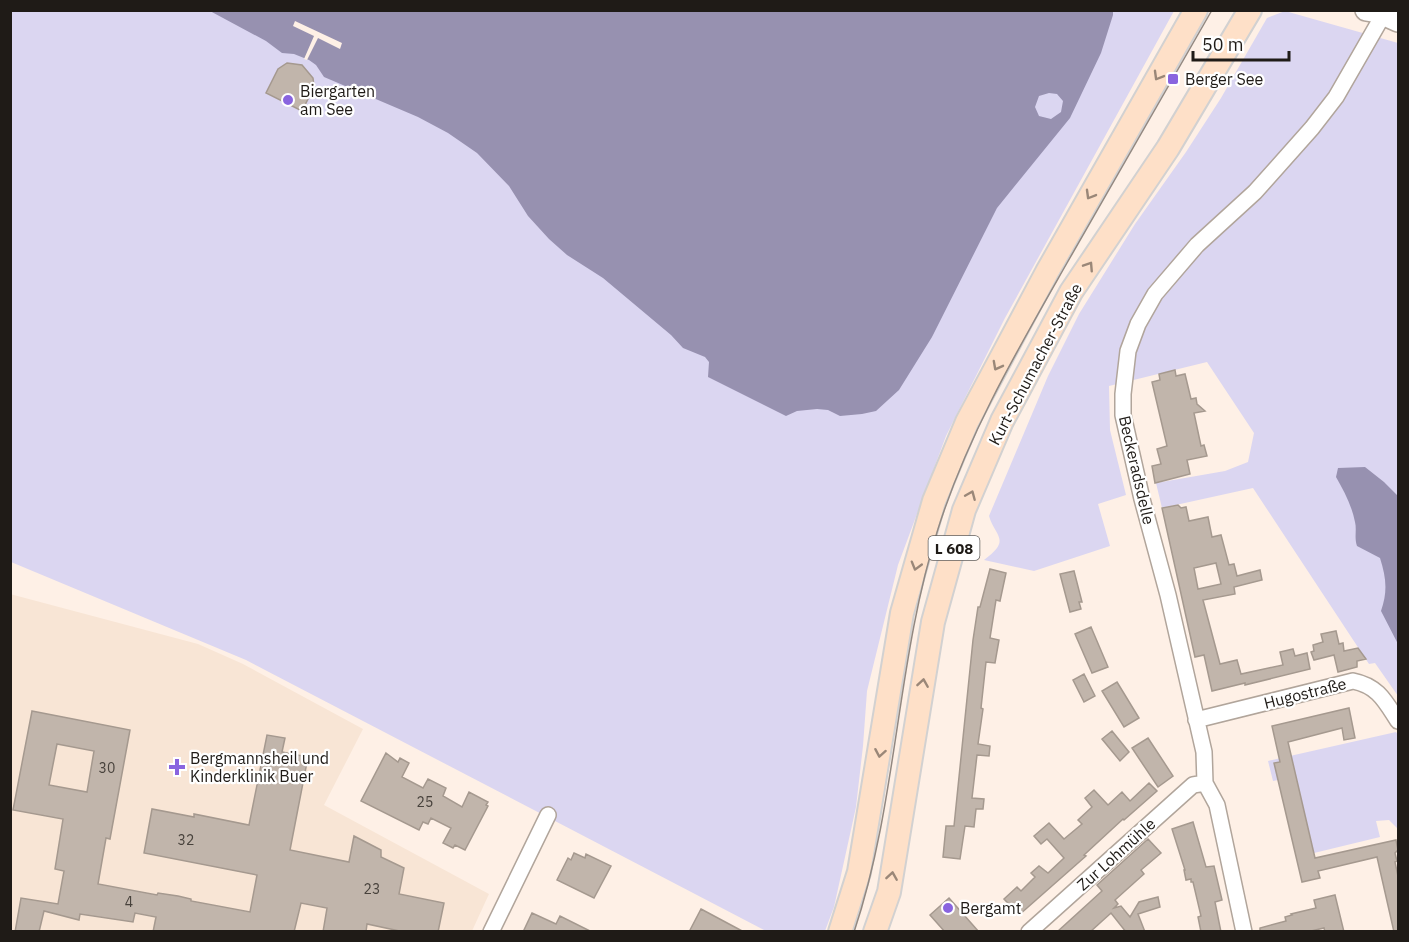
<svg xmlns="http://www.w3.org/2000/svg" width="1409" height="942" font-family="'IBM Plex Sans',sans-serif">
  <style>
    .built { fill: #f8e5d5 }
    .green { fill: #dbd6f1 }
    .water { fill: #9791b0; fill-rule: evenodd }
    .pier { fill: #fef0e6 }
    .building { fill: #c1b5ab; stroke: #a5998f; stroke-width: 1.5; fill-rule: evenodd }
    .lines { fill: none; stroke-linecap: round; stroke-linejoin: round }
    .street-casing { stroke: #b1a59b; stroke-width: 18 }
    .secondary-casing { stroke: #b1a59b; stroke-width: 24 }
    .primary-casing { stroke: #d2d1d1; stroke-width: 26 }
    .street { stroke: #fff; stroke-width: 15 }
    .secondary { stroke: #fff; stroke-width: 21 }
    .primary { stroke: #fee0c8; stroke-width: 22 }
    .tram { stroke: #928881; stroke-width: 1.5 }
    .oneway { stroke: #9a8778 }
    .poi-dot { fill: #8964df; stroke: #fff; stroke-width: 2 }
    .labels { text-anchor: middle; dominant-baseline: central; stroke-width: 4.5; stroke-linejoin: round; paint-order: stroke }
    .number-label { font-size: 14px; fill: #48423c }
    .shield { fill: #fff; stroke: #625f5d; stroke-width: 1.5 }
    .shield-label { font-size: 15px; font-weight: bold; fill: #1f1b17 }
    .poi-label { font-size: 16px; fill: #1f1b17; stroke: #fff; text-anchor: start }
    .street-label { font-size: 16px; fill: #1f1b17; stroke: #fff }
  </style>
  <rect width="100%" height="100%" fill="#fef0e6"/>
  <path class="built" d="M10 594 198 644 243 664 363 729 324 805 489 894 472 931H11Z"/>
  <path class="green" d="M11 11H1174L1005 318 946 436 898 565 867 691 863 746 856 807 834 907 825 931H766L246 660 11 562Z
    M1285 11 1398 43V696L1375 663 1369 664 1253 488 1162 508 1156 483 1225 471 1248 462 1254 433 1207 362 1109 386 1110 430 1126 495 1098 504 1110 546 1034 571 984 560C1012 539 995 537 989 516L1048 376 1079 314 1135 224 1186 152 1221 98 1267 18Z
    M1396 732 1398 735V829L1389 820 1376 821 1380 837 1314 853 1292 759 1274 763 1278 780 1273 781 1268 761Z"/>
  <path class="water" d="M1113 10V15L1101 53 1070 118 997 208 932 337 899 390 876 411 862 414 840 416 828 410 817 409 797 411 786 416 708 377 709 362 705 357 683 348 671 335 603 278 567 255 549 239 528 216 509 186 477 153 448 133 418 117 324 77 316 65 309 60 294 54 282 53 266 41 210 11ZM1049 93 1057 94 1063 101 1061 112 1051 119 1039 116 1035 107 1039 96Z
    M1365 467 1384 482 1398 496V644L1381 611C1388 591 1386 577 1380 558L1357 546C1354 537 1357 530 1355 522 1352 506 1344 491 1336 477L1338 468Z"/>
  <path class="pier" d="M295 21 342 43 340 49 318 38 307 60 304 59 314 36 293 26Z"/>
  <path class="building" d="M287 63 302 65 313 78 314 87 302 111 266 93 278 69Z
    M1175 370 1176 376 1185 374 1191 399 1196 398 1197 404 1205 411 1194 413 1201 446 1204 445 1207 456 1187 460 1190 474 1155 483 1152 466 1161 464 1157 449 1167 446 1152 382 1160 380 1159 374Z
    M1178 505 1181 508 1186 507 1189 521 1208 517 1212 537 1221 535 1229 565 1234 564 1237 576 1260 570 1262 580 1234 587 1235 594 1203 600 1220 664 1237 660 1241 674 1283 665 1280 652 1293 649 1295 656 1307 653 1310 669 1245 685V683L1212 691 1204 655 1195 657 1162 508ZM1216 563 1221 584 1198 589 1194 568Z
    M990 569 1006 573 1000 601 996 600 990 638 999 640 995 663 986 662 981 708 983 709 978 744 990 746 989 756 977 755 972 798 984 799 983 809H976L974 827 965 826 960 859 943 857 946 826H954L973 640 978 607H980Z
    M1074 571 1082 602H1079L1081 609 1070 612 1060 574Z
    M1091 627 1108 667 1092 673 1075 634Z
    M1336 631 1339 644 1343 643 1344 651 1358 648 1366 659 1357 661V667L1338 672 1334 655 1314 660 1311 652 1314 651 1313 645 1323 642 1321 634Z
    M1084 674 1095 696 1084 702 1073 680Z
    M1117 682 1139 718 1124 727 1102 691Z
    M1349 708 1355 738 1344 740 1342 728 1288 742 1315 858 1396 840 1398 850 1395 853 1397 861 1395 862 1398 876V932H1394L1377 857 1318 871 1320 878 1302 882 1274 763 1280 762 1272 726Z
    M32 711 130 730 110 839 106 838 98 884 157 895 158 893 178 896 191 899V901L250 912 257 875 144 853 152 809 194 817V814L249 825 267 735 285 738 282 752 308 757 290 850 349 862 354 836 381 850V857L404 868 399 894 444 903 438 932H404L367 924 366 932H323L327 908 301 903 294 932H153L156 917 135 913 133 922 80 914 79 920 44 911 39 932H15L21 898 58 904 64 871 55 869 63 819 13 810ZM57 744 94 751 87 792 49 785Z
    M1112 731 1129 752 1120 761 1102 739Z
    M1148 738 1173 776 1158 787 1132 748Z
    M386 753 398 762 400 758 409 763 402 777 423 788 428 779 446 788 443 796 462 807 469 792 488 802 486 805 488 806 465 850 455 845 453 848 443 843 451 828 431 818 428 824 423 822 419 830 361 801Z
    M1149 783 1157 791 1124 820 1123 819 1084 855 1086 856 1019 915 1004 899 1017 887 1021 891 1035 877 1031 873 1039 866 1048 873 1064 858 1047 839 1041 844 1034 836 1049 823 1064 839 1082 824 1078 820 1092 807 1085 798 1094 790 1108 805 1122 792 1130 801Z
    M1193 822 1206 867 1214 866 1222 900 1215 902 1221 932H1201L1198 917 1201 916 1193 882H1191V879L1186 880 1184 870H1185L1172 829Z
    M1148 839 1161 853 1141 870 1144 874 1115 900 1118 904 1114 908 1121 906 1130 917 1139 902 1158 897 1160 907 1138 914 1145 932H1126L1111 913 1090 932H1057L1102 891 1097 885Z
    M574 853 585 858 586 854 611 866 594 898 557 880 568 858 571 860Z
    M1335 895 1344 932H1325L1324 928 1307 932H1260V928L1286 921 1285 917 1292 915 1291 914 1316 908 1314 900Z
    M949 898 979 932H945L930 915Z
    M701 909 744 932H689Z
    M532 913 556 924 560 916 592 932H523Z"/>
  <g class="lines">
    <defs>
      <path id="street" d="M1196 720 1353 681C1378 686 1385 701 1398 721
        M491 932 548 815
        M1029 932 1193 785 1205 783
        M1244 932 1217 805 1205 783 1204 752 1168 595 1142 499 1123 415V394L1128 351 1138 324 1155 294 1197 245 1255 192 1312 128 1336 97 1386 10"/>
      <path id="secondary" d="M1366 10 1378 12 1398 21"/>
      <path id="primary" d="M840 932 859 872 902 613 934 501 967 422 1047 272 1196 10
        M875 932 889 892 933 622 964 510 1002 421 1071 292 1168 148 1250 10"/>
    </defs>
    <use href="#street" class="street-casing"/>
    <use href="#secondary" class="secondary-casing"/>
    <use href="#primary" class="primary-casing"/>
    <use href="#street" class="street"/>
    <use href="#secondary" class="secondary"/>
    <use href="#primary" class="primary"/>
    <path class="tram" d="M854 932C898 801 896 660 938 529 968 434 1018 349 1067 263 1115 178 1164 94 1212 10"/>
  </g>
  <defs><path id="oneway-chevron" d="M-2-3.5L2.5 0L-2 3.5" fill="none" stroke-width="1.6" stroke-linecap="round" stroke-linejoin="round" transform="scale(1.5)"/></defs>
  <g class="oneway">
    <use href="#oneway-chevron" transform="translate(1158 76) rotate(120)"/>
    <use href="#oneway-chevron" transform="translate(1090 195) rotate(120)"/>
    <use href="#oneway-chevron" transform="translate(1089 266) rotate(-57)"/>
    <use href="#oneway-chevron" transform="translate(997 366) rotate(118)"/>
    <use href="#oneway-chevron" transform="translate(971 495) rotate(-67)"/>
    <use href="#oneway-chevron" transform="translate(916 566) rotate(106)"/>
    <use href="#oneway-chevron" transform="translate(923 683) rotate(-81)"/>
    <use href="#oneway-chevron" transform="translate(880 753) rotate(100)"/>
    <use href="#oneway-chevron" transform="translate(892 876) rotate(-81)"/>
  </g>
  <g class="poi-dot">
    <rect x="1167" y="73" width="12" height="12" rx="3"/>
    <circle cx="288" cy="100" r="6"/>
    <path d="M174 758h6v6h6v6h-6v6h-6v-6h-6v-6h6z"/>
    <circle cx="948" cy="908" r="6"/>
  </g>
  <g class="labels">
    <g class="number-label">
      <text x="107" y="768">30</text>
      <text x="425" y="802">25</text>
      <text x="186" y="840">32</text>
      <text x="372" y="889">23</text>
      <text x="129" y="902">4</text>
    </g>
    <rect class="shield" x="928.5" y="536" width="51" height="24" rx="4.5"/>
    <g class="shield-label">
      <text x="954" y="548">L 608</text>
    </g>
    <g class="poi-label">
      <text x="1185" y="79">Berger See</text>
      <text x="300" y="91">Biergarten<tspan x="300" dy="18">am See</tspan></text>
      <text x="190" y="758">Bergmannsheil und<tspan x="190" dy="18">Kinderklinik Buer</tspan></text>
      <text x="960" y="908">Bergamt</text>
    </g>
    <g class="street-label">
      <text transform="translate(1035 364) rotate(-62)">Kurt-Schumacher-Straße</text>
      <text transform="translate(1137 470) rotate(77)">Beckeradsdelle</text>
      <text transform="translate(1305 693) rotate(-14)">Hugostraße</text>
      <text transform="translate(1116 854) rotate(-42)">Zur Lohmühle</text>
    </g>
  </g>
  <rect width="1409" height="942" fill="none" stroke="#1f1b17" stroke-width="24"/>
  <path d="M1193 51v9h96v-9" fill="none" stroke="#1f1b17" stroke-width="3"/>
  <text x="1202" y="51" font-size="18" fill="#1f1b17" stroke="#ffffff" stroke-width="4.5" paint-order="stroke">50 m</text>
</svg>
